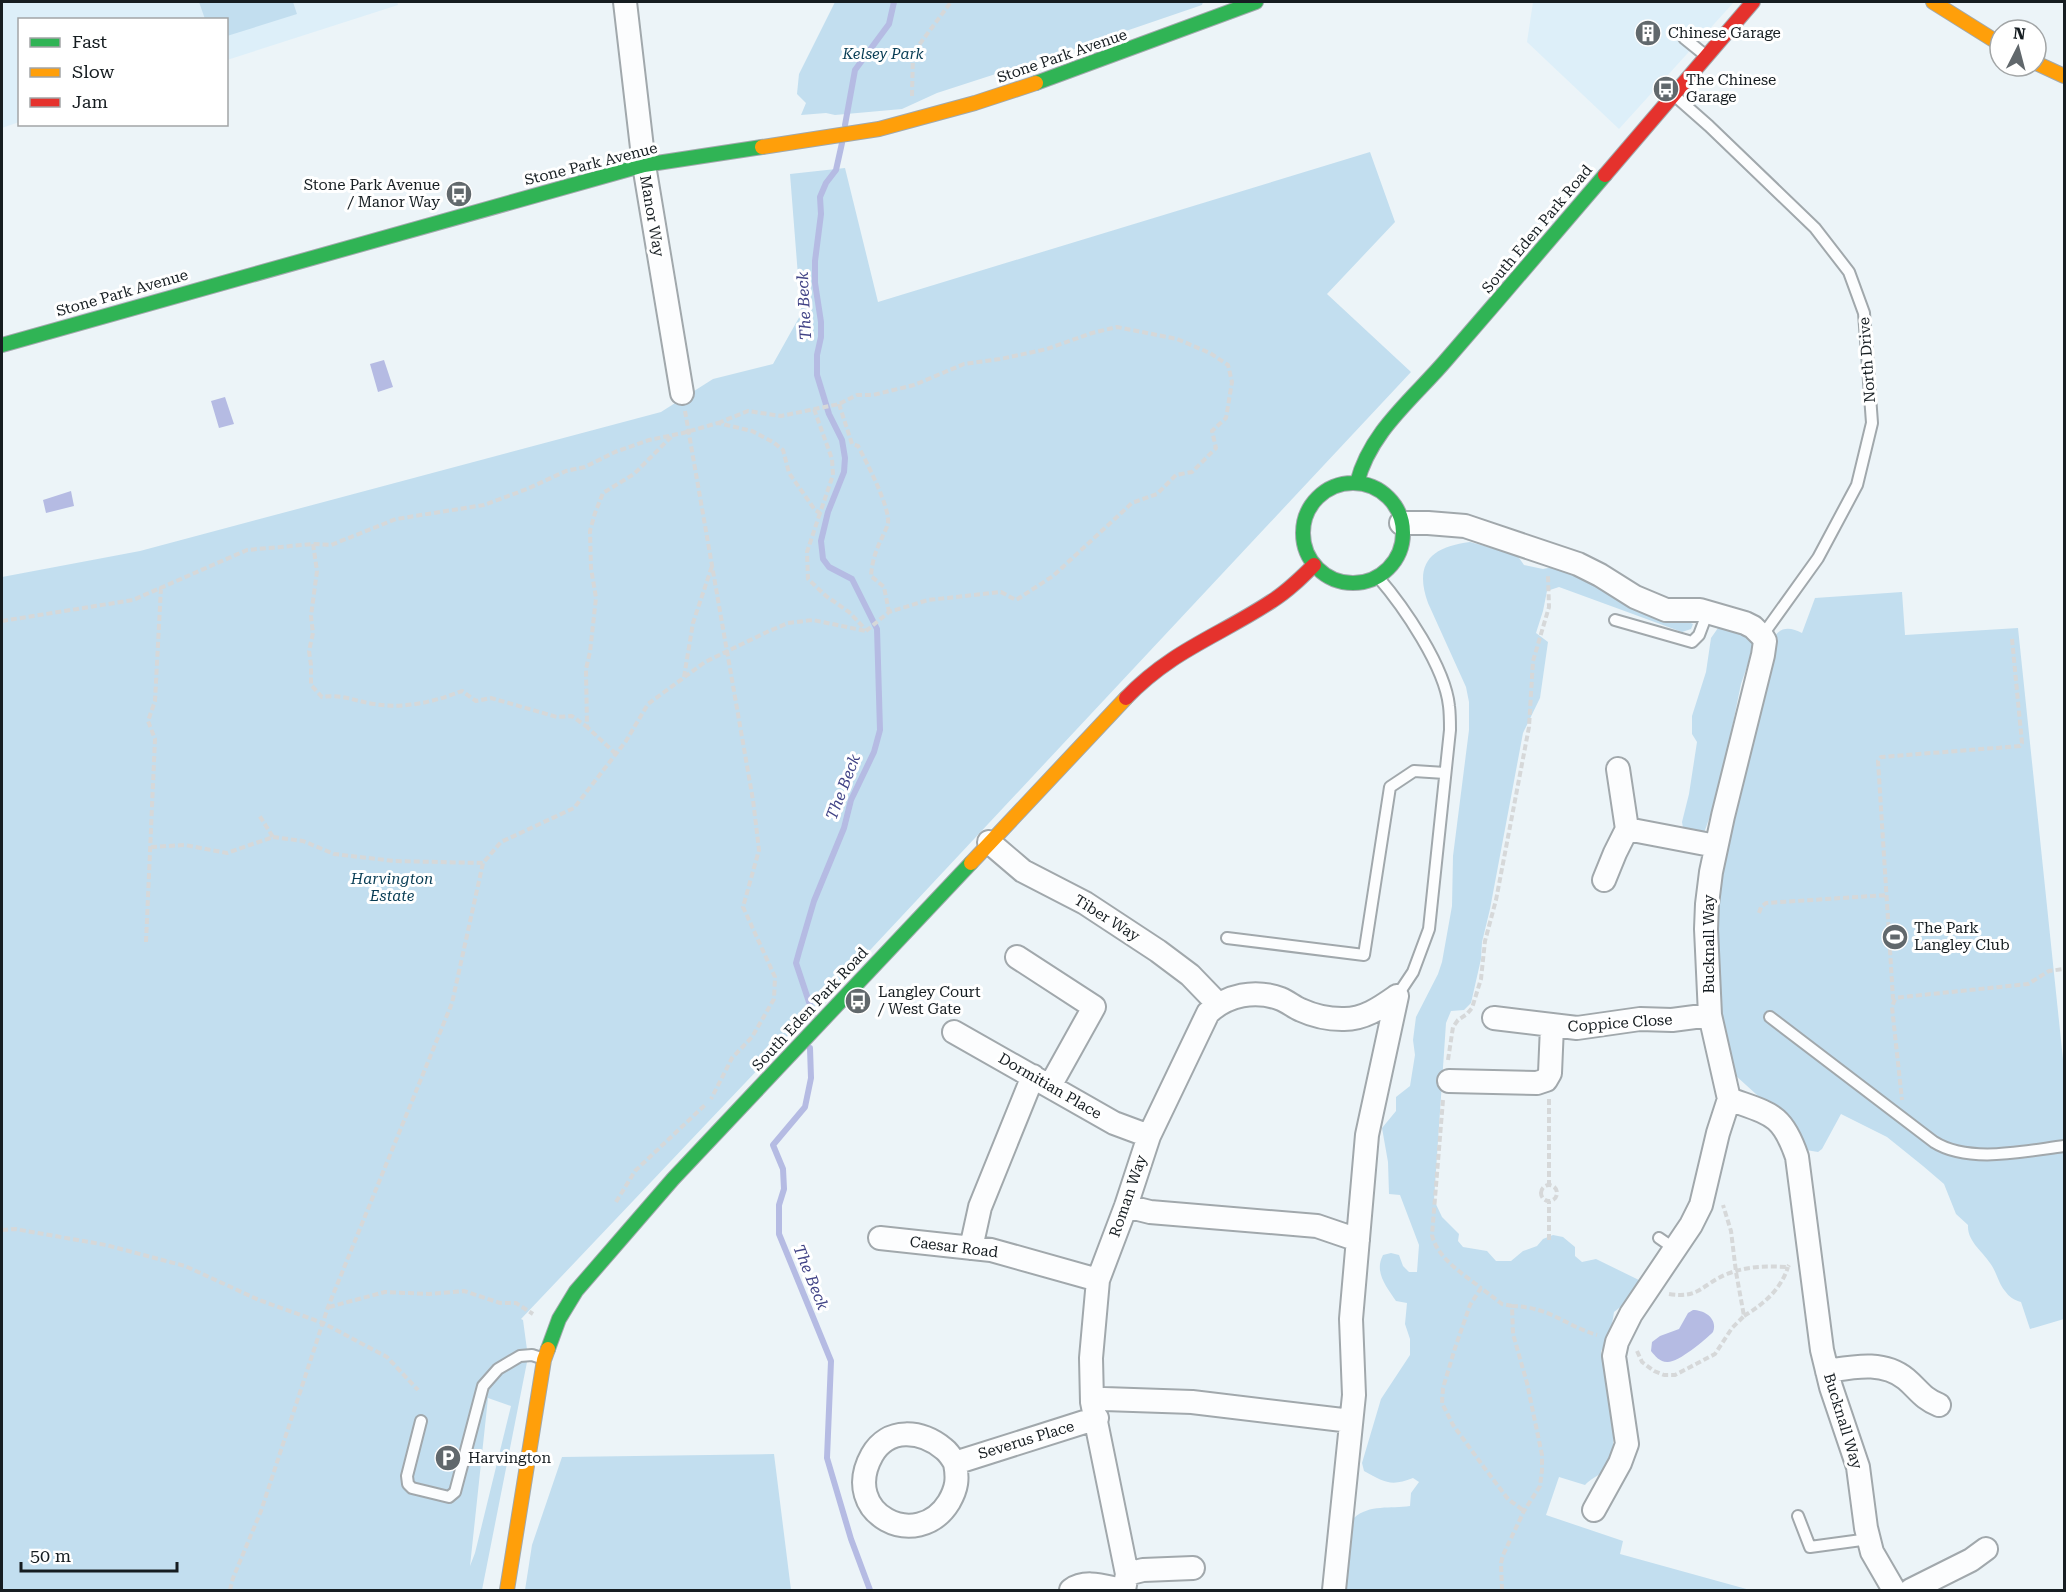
<svg xmlns="http://www.w3.org/2000/svg" width="2066" height="1592" font-family="'Roboto Serif',serif">
  <style>
    .built { fill: #ddeff9 }
    .green { fill: #c2deef; fill-rule: evenodd }
    .water { fill: #b5bbe3 }
    .lines { fill: none; stroke-linecap: round; stroke-linejoin: round }
    .stream { stroke: #b5bbe3; stroke-width: 6 }
    .lane-casing { stroke: #a1a8ac; stroke-width: 14 }
    .street-casing { stroke: #a1a8ac; stroke-width: 26 }
    .fast-casing { stroke: #a1a8ac; stroke-width: 16 }
    .slow-casing { stroke: #a1a8ac; stroke-width: 16 }
    .jam-casing { stroke: #a1a8ac; stroke-width: 16 }
    .path { stroke: #d6d8d9; stroke-width: 4; stroke-dasharray: 6 3; stroke-linecap: butt }
    .lane { stroke: #fcfdfe; stroke-width: 10 }
    .street { stroke: #fcfdfe; stroke-width: 22 }
    .fast { stroke: #30b455; stroke-width: 14 }
    .slow { stroke: #ff9f0a; stroke-width: 14 }
    .jam { stroke: #e5322d; stroke-width: 14 }
    .labels { text-anchor: middle; dominant-baseline: central; stroke-width: 6; stroke-linejoin: round; paint-order: stroke }
    .poi-label { font-size: 15px; fill: #161d21; stroke: #fff; text-anchor: start }
    .park-label { font-size: 15px; font-style: italic; fill: #073c54; stroke: #fff }
    .street-label { font-size: 15px; fill: #161d21; stroke: #fff }
    .water-label { font-size: 16px; font-style: italic; fill: #414386; stroke: #fff }
  </style>
  <rect width="100%" height="100%" fill="#ecf4f8"/>
  <path class="built" d="M2 2H397L398 5 227 60 226 20H20L19 122 2 128Z
    M1533 2H1734L1619 129 1527 42Z"/>
  <path class="green" d="M199 2H293L297 14 227 36 226 20 205 19Z
    M835 2H1203L1202 5 1123 32 1101 43 1066 51 937 93 902 109 835 115 826 113 801 115 806 103 797 94 799 74Z
    M1370 152 1395 222 1327 294 1411 372 785 1041 521 1319 523 1320 528 1357 482 1590H2V577L140 551 661 412 713 379 773 364 801 314 790 174 845 168 878 302ZM488 1398 511 1406 475 1553 470 1566Z
    M1470 542 1517 555 1524 565 1543 569 1553 567 1586 579 1693 624 1691 629 1682 632 1559 587 1547 591 1543 611 1536 633 1548 642 1540 698 1523 733 1490 909 1482 942 1481 959 1471 1003 1464 1010 1451 1011 1446 1023 1434 1200 1442 1217 1459 1234 1458 1241 1463 1247 1487 1251 1496 1261H1511L1523 1251 1537 1246 1543 1239 1553 1235 1563 1237 1575 1247V1256L1582 1262 1596 1259 1643 1282 1629 1300 1614 1312C1612 1326 1609 1341 1601 1351 1606 1378 1625 1451 1603 1471 1597 1477 1590 1479 1585 1485L1559 1477 1546 1515 1623 1541 1620 1554 1750 1590H1345L1354 1518C1369 1504 1391 1509 1410 1506L1411 1493 1419 1482 1413 1478C1391 1487 1384 1482 1364 1471L1362 1463 1381 1399 1410 1355V1339L1405 1324 1407 1303 1396 1301C1386 1286 1374 1272 1383 1255L1391 1253 1399 1255 1403 1266 1409 1272H1417L1419 1245 1400 1195 1389 1194 1388 1162 1382 1128 1396 1111V1097L1410 1086 1415 1055 1413 1040 1416 1017 1438 974 1442 962 1452 906 1453 856 1469 730V702L1466 687 1428 603C1414 564 1430 547 1470 542Z
    M1902 592 1905 635 2018 628 2064 1069V1319L2030 1329 2021 1302C2014 1300 2009 1297 2005 1291 1999 1284 1997 1274 1992 1266 1984 1252 1967 1242 1968 1225L1956 1214 1944 1184 1923 1166 1887 1137 1841 1114 1822 1149 1818 1152 1806 1150 1789 1115 1757 1095 1735 1075 1721 1021 1716 927 1718 888 1749 742 1758 725 1766 684 1772 670 1775 636C1782 626 1792 628 1802 633L1815 598Z
    M1718 628C1729 627 1751 634 1754 646L1741 684 1719 791 1704 833 1683 828 1682 822 1689 794 1697 742 1692 734V716L1706 672 1711 638Z
    M774 1454 791 1590H525L532 1545 562 1457Z"/>
  <path class="water" d="M384 360 393 387 378 392 370 364Z
    M225 397 234 424 219 428 211 401Z
    M71 491 74 506 46 513 43 500Z
    M1693 1310C1705 1310 1718 1319 1713 1332 1705 1340 1678 1363 1667 1362 1660 1362 1655 1356 1651 1351L1652 1342 1660 1336 1679 1329 1688 1313Z"/>
  <g class="lines">
    <path class="stream" d="M845 125 855 70 889 24 894 2
      M813 1014 796 963 799 952 814 901 844 828 851 800 874 752 880 730 877 629 852 579 829 567 823 559 821 541 828 512 844 472 845 458 842 440 829 414 817 375V355L821 337V322L815 283V261L821 214 820 197 826 183 836 170 842 143
      M810 1048 811 1078 805 1107 773 1145 783 1169 784 1189 779 1205V1234L831 1361 827 1458 851 1539 870 1590"/>
    <defs>
      <path id="lane" d="M1684 38 1705 55
        M1675 96 1709 126 1815 228 1849 272 1864 313 1872 423 1857 485 1818 558 1762 636
        M1378 577C1404 607 1445 667 1449 706 1450 714 1450 722 1450 730L1429 929 1413 972 1397 996
        M1615 620 1692 642 1699 635 1708 611
        M1227 938 1364 955 1390 787 1414 771 1445 773
        M1770 1017 1934 1142C1969 1164 2025 1151 2064 1146
        M1659 1238 1675 1249
        M421 1421 407 1476 408 1484 412 1488 449 1497 455 1492 483 1386 498 1369 520 1356 532 1355 541 1358
        M1798 1516 1810 1547 1869 1539"/>
      <path id="street" d="M625 2 644 165 682 393
        M1401 523H1428L1465 526 1578 564 1600 575 1635 597 1666 610H1700L1745 623 1753 627 1762 636 1765 641 1763 655 1723 816 1711 872 1707 904 1706 929 1710 1015 1729 1099
        M1618 769 1627 829 1716 846
        M989 842 1023 871 1085 903 1158 951 1190 975 1218 1004
        M1604 880 1615 853 1627 829
        M1017 957 1094 1007 1050 1086
        M1494 1018 1577 1028 1640 1019 1672 1020 1710 1015
        M954 1032 1114 1123 1149 1136
        M1449 1081 1537 1083 1546 1080 1550 1073 1552 1026
        M1729 1099C1770 1114 1782 1113 1797 1157L1822 1350 1831 1387 1858 1467 1866 1528 1872 1552 1894 1590
        M1126 1206 1150 1212 1317 1226 1358 1240
        M880 1238 991 1250 1098 1280
        M971 1248 980 1207 1033 1076
        M1827 1371C1853 1367 1883 1360 1906 1379 1919 1390 1922 1398 1939 1405
        M1092 1402 1104 1399 1192 1402 1351 1421
        M955 1463C958 1479 957 1488 949 1502 918 1553 839 1514 872 1455 888 1427 921 1430 944 1449 948 1452 952 1458 955 1463L1097 1418
        M1594 1510 1620 1463 1627 1444 1614 1356 1617 1342 1631 1314 1691 1225 1701 1205 1718 1133 1729 1099
        M1127 1574 1143 1570 1193 1568
        M1071 1590C1086 1579 1106 1587 1123 1590
        M1124 1590 1127 1574 1092 1402 1091 1358 1098 1280 1126 1206 1149 1136 1208 1013C1227 995 1255 989 1281 999 1288 1002 1294 1007 1301 1010 1314 1016 1328 1019 1342 1019 1363 1020 1380 1008 1397 996
        M1334 1590 1354 1395 1351 1319 1367 1135 1397 996
        M1911 1590 1971 1560 1986 1549"/>
      <path id="fast" d="M1036 83 1256 2
        M2 345 644 165 762 147
        M1357 483C1370 431 1414 398 1447 359 1500 298 1552 237 1605 175
        M1303 533a50 50 0 1 1 100 0a50 50 0 1 1-100 0Z
        M548 1349 559 1319 576 1291 673 1179 971 863"/>
      <path id="slow" d="M1933 2 2000 44
        M2036 63 2064 76
        M762 147 879 129 975 103 1036 83
        M971 863 1126 698
        M507 1590 544 1360 548 1349"/>
      <path id="jam" d="M1605 175 1753 2
        M1126 698C1172 650 1219 636 1272 601 1288 591 1301 578 1314 565"/>
    </defs>
    <use href="#lane" class="lane-casing"/>
    <use href="#street" class="street-casing"/>
    <use href="#fast" class="fast-casing"/>
    <use href="#slow" class="slow-casing"/>
    <use href="#jam" class="jam-casing"/>
    <path class="path" d="M912 96 913 53 951 2
      M839 404 852 444 858 446C866 461 890 507 888 523 887 528 883 535 881 540 875 552 872 563 871 576L884 587 889 612
      M685 411 753 800 759 850 743 907 775 977 774 999 752 1037 732 1058 711 1099
      M718 423 748 411 781 416 839 404 857 395H873L914 385 964 364 1000 359 1047 349 1092 333 1117 327 1177 339 1210 353 1228 365 1232 382 1226 418 1212 431 1216 448 1192 472 1176 475 1157 494 1132 503 1053 576 1016 600 1001 592 928 600 889 612 866 631
      M820 513 807 552 808 579 826 596 849 612 866 630
      M313 544 317 571 311 616 313 633 309 651 311 665V685L322 697C343 694 354 701 374 704 404 709 434 702 462 691L476 701 491 698 557 717 572 716 587 727
      M2 621 133 600 247 550 313 544 331 545 396 519 484 505 527 489 566 471 585 467 615 452 649 440 683 433 718 423 752 431 773 442 783 450 789 473 815 510 820 513 833 475 832 459 814 409
      M2012 639 2022 743 2020 746 1881 757 1878 761 1893 998 2028 984 2049 971 2064 969
      M684 677 693 623 712 566
      M616 754 587 727 586 669 590 652 596 598 591 568 590 531 595 513 603 493 634 474 671 437
      M273 837 303 841 334 854 394 861 483 863
      M151 847 185 845 227 853 273 837 259 815
      M1759 913 1761 907 1766 903 1887 895
      M146 942 155 739 148 721 155 701 161 587
      M1895 999 1892 1007 1902 1100
      M1448 1060 1453 1027 1458 1020 1467 1014 1472 1008 1481 979 1485 941 1496 900 1529 727 1533 661 1549 607 1548 576
      M1549 1099V1185
      M1443 1100 1432 1235C1437 1258 1463 1274 1481 1288
      M1541 1193a8 8 0 1 1 16 0a8 8 0 1 1-16 0Z
      M616 1202 635 1171 706 1104
      M2 1230 15 1229 106 1245 185 1266 259 1300 323 1323 387 1357 418 1390
      M1549 1240V1201
      M1669 1294C1700 1299 1702 1284 1727 1274 1747 1266 1767 1266 1788 1267L1789 1265
      M1512 1306 1502 1304 1481 1288 1470 1305 1455 1348 1443 1388 1442 1403 1453 1425 1486 1470 1508 1499 1524 1511
      M329 1307 385 1292 429 1294 464 1291 500 1303H516L533 1314
      M1744 1316C1764 1304 1781 1289 1788 1267
      M1637 1351 1642 1362 1654 1371 1664 1375H1675L1715 1354 1732 1328 1744 1316 1736 1272 1731 1231 1723 1205
      M230 1590 233 1578 261 1511 328 1307 452 1003 483 863 501 842 574 808 626 741 648 704 705 662 767 632 788 623 813 620 866 631
      M1502 1590 1501 1563 1503 1555 1524 1511 1540 1486 1542 1470V1455L1527 1383 1513 1334 1512 1306C1550 1307 1564 1325 1597 1335"/>
    <use href="#lane" class="lane"/>
    <use href="#street" class="street"/>
    <use href="#fast" class="fast"/>
    <use href="#slow" class="slow"/>
    <use href="#jam" class="jam"/>
  </g>
  <defs>
    <symbol id="building-disc" viewBox="-11 -11 22 22"><circle r="9.5" fill="#61686c" stroke="#fff"/><path d="M-4-6H4V6H1V3H-1V6H-4ZM-2.5-4.3h1.7v1.8h-1.7ZM.8-4.3h1.7v1.8H.8ZM-2.5-1h1.7V.8h-1.7ZM.8-1h1.7V.8H.8Z" fill="#fff"/></symbol>
    <symbol id="bus-disc" viewBox="-11 -11 22 22"><circle r="9.5" fill="#61686c" stroke="#fff"/><path d="M-5-6H5V4H4V6H2V4H-2V6H-4V4H-5ZM-3.5-4V0h7V-4ZM-3.5 1.2v1.5H-2V1.2ZM2 1.2v1.5H3.5V1.2Z" fill="#fff"/></symbol>
    <symbol id="stadium-disc" viewBox="-11 -11 22 22"><circle r="9.5" fill="#61686c" stroke="#fff"/><path d="M0-5a6.5 5 0 1 0 0 10a6.5 5 0 1 0 0-10ZM-3.5-1.8h7v3.6h-7Z" fill="#fff"/></symbol>
    <symbol id="parking-disc" viewBox="-11 -11 22 22"><circle r="9.5" fill="#61686c" stroke="#fff"/><path d="M-3.5-5.5H1a3.5 3.5 0 0 1 0 7H-1V5.5H-3.5ZM-1-3.4V-.6H.8a1.4 1.4 0 0 0 0-2.8Z" fill="#fff"/></symbol>
  </defs>
  <g fill-rule="evenodd">
    <use href="#building-disc" x="1633" y="18" width="30" height="30"/>
    <use href="#bus-disc" x="1651" y="74" width="30" height="30"/>
    <use href="#bus-disc" x="444" y="179" width="30" height="30"/>
    <use href="#stadium-disc" x="1880" y="922" width="30" height="30"/>
    <use href="#bus-disc" x="843" y="986" width="30" height="30"/>
    <use href="#parking-disc" x="433" y="1443" width="30" height="30"/>
  </g>
  <g class="labels">
    <g class="poi-label">
      <text x="1668" y="33">Chinese Garage</text>
      <text x="1686" y="80">The Chinese<tspan x="1686" dy="17">Garage</tspan></text>
      <text x="440" y="185" text-anchor="end">Stone Park Avenue<tspan x="440" dy="17">/ Manor Way</tspan></text>
      <text x="1914" y="928">The Park<tspan x="1914" dy="17">Langley Club</tspan></text>
      <text x="878" y="992">Langley Court<tspan x="878" dy="17">/ West Gate</tspan></text>
      <text x="468" y="1458">Harvington</text>
    </g>
    <g class="park-label">
      <text x="883" y="54">Kelsey Park</text>
      <text x="392" y="879">Harvington<tspan x="392" dy="17">Estate</tspan></text>
    </g>
    <g class="street-label">
      <text transform="translate(1062 56) rotate(-19)">Stone Park Avenue</text>
      <text transform="translate(591 164) rotate(-14)">Stone Park Avenue</text>
      <text transform="translate(652 216) rotate(80)">Manor Way</text>
      <text transform="translate(1537 229) rotate(-50)">South Eden Park Road</text>
      <text transform="translate(122 293) rotate(-16)">Stone Park Avenue</text>
      <text transform="translate(1867 360) rotate(-94)">North Drive</text>
      <text transform="translate(1107 918) rotate(32)">Tiber Way</text>
      <text transform="translate(1709 944) rotate(-90)">Bucknall Way</text>
      <text transform="translate(810 1009) rotate(-47)">South Eden Park Road</text>
      <text transform="translate(1620 1023) rotate(-4)">Coppice Close</text>
      <text transform="translate(1050 1086) rotate(30)">Dormitian Place</text>
      <text transform="translate(1128 1196) rotate(-71)">Roman Way</text>
      <text transform="translate(954 1247) rotate(7)">Caesar Road</text>
      <text transform="translate(1843 1421) rotate(73)">Bucknall Way</text>
      <text transform="translate(1026 1440) rotate(-17)">Severus Place</text>
    </g>
    <g class="water-label">
      <text transform="translate(804 306) rotate(-93)">The Beck</text>
      <text transform="translate(843 787) rotate(-69)">The Beck</text>
      <text transform="translate(811 1277) rotate(68)">The Beck</text>
    </g>
  </g>
  <rect width="2066" height="1592" fill="none" stroke="#161d21" stroke-width="6"/>
  <rect x="18" y="18" width="210" height="108" fill="#ffffff" stroke="#a2a5a6" stroke-width="1.5"/>
  <rect x="30" y="38" width="30" height="9" fill="#30b455" stroke="#a2a5a6" stroke-width="1.5"/>
  <text x="72" y="48" font-size="18" fill="#161d21">Fast</text>
  <rect x="30" y="68" width="30" height="9" fill="#ff9f0a" stroke="#a2a5a6" stroke-width="1.5"/>
  <text x="72" y="78" font-size="18" fill="#161d21">Slow</text>
  <rect x="30" y="98" width="30" height="9" fill="#e5322d" stroke="#a2a5a6" stroke-width="1.5"/>
  <text x="72" y="108" font-size="18" fill="#161d21">Jam</text>
  <g transform="translate(2018 48) rotate(6)"><circle r="28" fill="#ffffff" stroke="#a2a5a6" stroke-width="1.5"/>
  <path d="M0-4.5L10 22L0 15L-10 22Z" fill="#61686c"/>
  <text y="-9" font-size="16" font-weight="bold" text-anchor="middle" fill="#161d21">N</text>
  </g>
  <path d="M21 1562v9h156v-9" fill="none" stroke="#161d21" stroke-width="3"/>
  <text x="30" y="1562" font-size="18" fill="#161d21" stroke="#ffffff" stroke-width="4.5" paint-order="stroke">50 m</text>
</svg>
